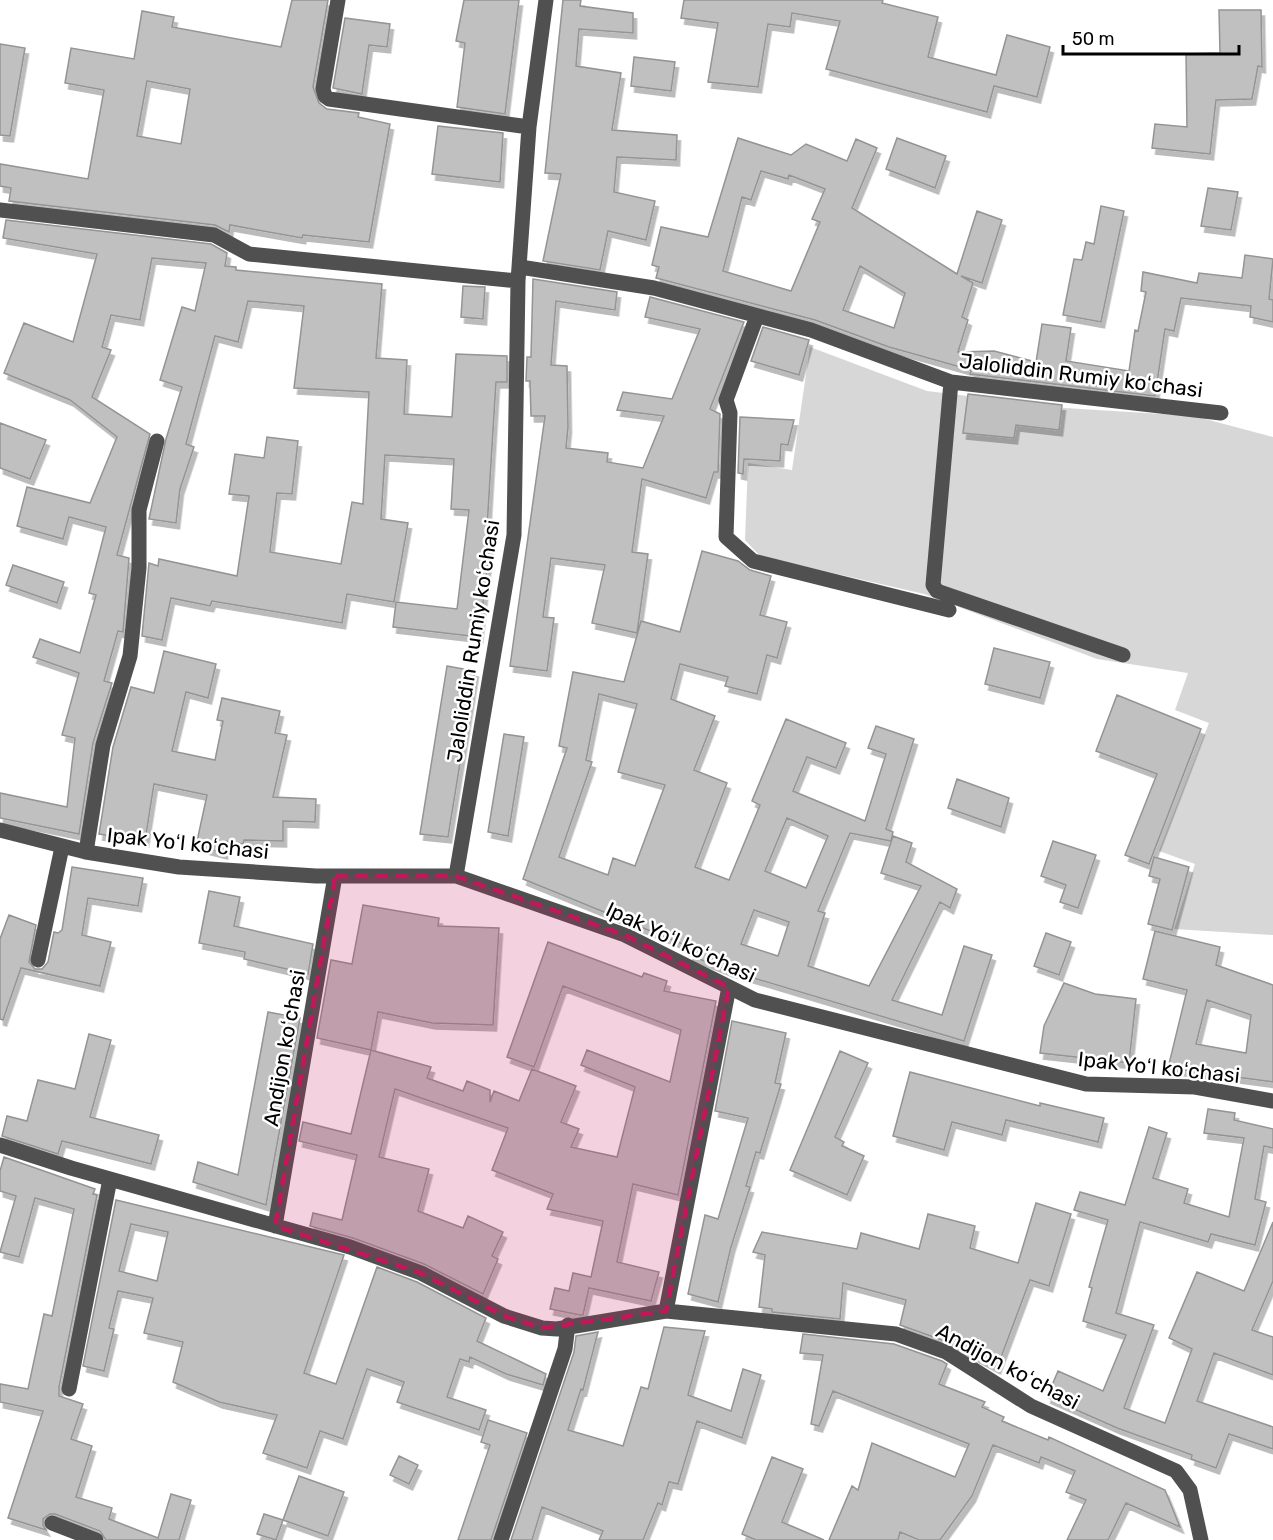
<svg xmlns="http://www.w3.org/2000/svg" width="1273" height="1540" font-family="Rubik,sans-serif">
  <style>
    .green { fill: #d7d7d7 }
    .building { fill: #c0c0c0; stroke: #949494; stroke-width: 1.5; fill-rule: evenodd; filter: url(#shadow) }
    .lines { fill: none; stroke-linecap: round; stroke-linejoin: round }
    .minor { stroke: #505050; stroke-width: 15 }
    .marked { fill: #c2185b; fill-opacity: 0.2; stroke: #c2185b; stroke-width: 4.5; stroke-dasharray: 12 8; stroke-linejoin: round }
    .labels { text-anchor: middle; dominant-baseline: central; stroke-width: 5; stroke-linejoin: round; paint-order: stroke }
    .street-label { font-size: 21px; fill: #000; stroke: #fff }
  </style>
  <defs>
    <filter id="shadow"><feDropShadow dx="3.5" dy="6" stdDeviation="0" flood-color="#0004"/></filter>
  </defs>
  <rect width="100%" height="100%" fill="#fff"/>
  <path class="green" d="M810 347 927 391 1065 408 1194 416 1273 437V935L1174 929 1195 864 1159 851 1209 723 1175 710 1188 673 1097 659 924 594 760 556 745 540 748 463 792 470Z"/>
  <path class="building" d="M292 0H328L313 87 319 103 327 109 359 113 358 117 390 124 369 242 303 235 302 238 230 225 229 232 215 225 9 201 11 188 0 186V164L88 179 104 90 65 83 71 48 134 59 142 11 174 17 172 27 281 47ZM147 81 190 89 181 144 137 136Z
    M464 0H519L505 114 457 107 465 43 456 41Z
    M563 0H581L580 6 633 13V33L579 29 576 66 621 73 612 130 677 135 676 160 617 157 614 192 655 201 646 240 608 231 600 270 543 261 561 174 545 173Z
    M684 0H883L882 3 938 17 928 57 996 75 1007 35 1050 47 1037 97 994 86 987 112 826 69 840 21 792 13 790 27 768 24 758 87 708 82 718 23 681 18Z
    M1219 10H1261L1262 67 1258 66 1252 99 1216 100 1210 154 1152 148 1155 124 1187 127 1186 54 1220 53Z
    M345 18 390 24 387 47 369 45 362 94 333 88Z
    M0 44 25 48 10 136 0 135Z
    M634 57 675 62 671 91 631 86Z
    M438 126 503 133 500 182 432 174Z
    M738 138 791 155 806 144 847 161 856 139 877 148 852 208 957 274 977 211 1002 220 982 283 961 276 973 283 962 317 968 320 958 352 994 351 1036 362 1042 324 1071 328 1066 361 1129 371 1135 330 1138 331 1146 292 1141 291 1143 272 1197 283 1199 273 1242 278 1245 255 1273 259 1269 299 1273 300V322L1250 317 1251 306 1181 298 1174 331 1165 329 1155 396 970 374 971 370 889 347 815 320 656 278 659 267 652 265 661 227 708 237ZM761 171 788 179 789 175 825 189 812 219 820 222 791 291 723 271 742 197 751 200ZM860 266 905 293 894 328 843 310Z
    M897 138 946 156 935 188 886 169Z
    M1208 188 1238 192 1231 230 1201 226Z
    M1101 206 1124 211 1101 322 1063 315 1074 259 1082 260 1086 242 1094 244Z
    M6 220 211 244 227 253 225 266 236 267V270L382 284 376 358 407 360 404 414 452 417 456 354 507 356V382H496L486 544H490L479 637 393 627 396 602 457 609 469 510 451 509 454 459 385 455 381 519 408 523 394 602 347 594 342 623 212 601 210 606 171 598 162 640 142 636 149 563 158 566 159 559 237 576 249 496 229 494 235 454 264 458 267 437 298 441 292 494 277 493 270 552 341 564 352 502 363 504 369 392 294 388 304 306 248 301 238 342 215 336 186 444 194 447 180 489 176 523 149 519 166 439 182 387 160 380 182 307 195 311 206 263 152 258 140 320 111 315 102 347 111 350 92 397 150 434 117 555 129 558 123 632 118 631 104 681 112 683 93 743 79 834 0 818V793L67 807 75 738 62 735 79 673 33 657 40 639 80 653 96 595 89 593 106 527 69 517 63 539 17 526 27 487 90 503 117 437 70 400 4 373 24 323 73 342 97 254 3 238Z
    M533 279 617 292 615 310 556 301 551 365 567 366 568 427 566 448 608 453 607 462 643 468 664 416 617 410 623 392 672 399 700 329 645 317 650 297 744 322 710 409 720 414 718 472H714L706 498 642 479 632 552 648 554 637 633 592 623 605 565 551 558 543 617 554 618 547 671 510 666 545 416H531L530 381H526L527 357H531Z
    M463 286 485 287 483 319 461 317Z
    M763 327 809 340 799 375 751 361Z
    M968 394 1062 405 1059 430 1016 425 1014 438 963 433Z
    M740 417 794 420 788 445 781 444 780 461 744 459 743 474 738 473Z
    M0 423 46 440 30 479 0 468Z
    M702 551 738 561 750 570 771 576 760 615 787 622 777 658 767 655 757 694 725 686 728 677 680 664 671 699 715 716 694 770 727 783 695 867 729 880 760 805 752 801 786 719 846 743 836 768 807 757 793 791 865 821 886 754 868 748 876 726 914 739 886 829 893 832 891 841 850 833 818 911 825 913 808 966 869 986 921 886 881 873 893 836 912 843 906 862 957 889 950 908 940 902 892 1000 942 1015 964 946 992 955 964 1041 730 971 689 955 692 948 523 879 567 748 559 746 573 672 624 682 641 621 680 632ZM599 694 637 704 618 772 665 785 635 866 613 858 608 875 559 857 592 762 586 760ZM787 818 828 836 806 888 765 871ZM754 910 789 922 778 956 741 944Z
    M13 565 64 582 57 603 6 585Z
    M994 648 1050 662 1040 698 985 684Z
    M164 651 216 664 208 698 186 692 172 751 215 760 223 721 217 720 222 698 280 711 275 733 287 735 273 797 316 799 315 822 283 821V841L244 840 243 844 226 841 224 853 196 846 207 795 154 784 145 841 99 834 113 747 131 687 154 693Z
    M447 666 475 671 448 837 420 834Z
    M1117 695 1201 729 1149 864 1125 855 1157 774 1096 751Z
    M504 734 524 737 508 836 488 832Z
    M957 779 1009 798 1001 827 948 808Z
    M1053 841 1096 855 1078 908 1060 902 1066 885 1041 876Z
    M1154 857 1189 867 1172 930 1148 924 1160 879 1149 876Z
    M72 867 143 878 138 906 88 898 82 935 111 942 100 986 21 968 3 1020 0 1019V939L9 915 36 925 29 962 35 969H42L48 962 54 932 58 933 62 930Z
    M209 891 240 897 234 926 313 944 308 974 244 959 245 952 199 943Z
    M363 905 439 918 438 926 499 928 493 1025 432 1023 378 1012 371 1050 317 1038 331 960 352 964Z
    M1155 931 1220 947 1216 965 1273 985V1082L1168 1068 1187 990 1143 979ZM1207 1000 1251 1015 1246 1053 1196 1044Z
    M1046 933 1071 942 1059 975 1034 966Z
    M548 942 642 977 644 973 667 981 664 991 716 1001 678 1195 633 1184 617 1262 659 1272 651 1301 589 1288 583 1315H580L550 1309 555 1288 569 1291 573 1273 591 1277 603 1221 547 1209 553 1194 492 1170 508 1128 395 1089 379 1157 429 1169 418 1211 463 1228 468 1216 503 1232 492 1256 498 1259 483 1294 424 1264 353 1238 310 1226 313 1213 342 1220 357 1155 299 1141 303 1122 351 1134 371 1050 431 1067 427 1078 463 1091 467 1081 490 1090V1102L494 1091 519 1101 532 1069 576 1086 561 1122 579 1129 571 1147 617 1157 635 1087 581 1065 587 1050 670 1082 681 1030 563 986 534 1067 507 1057Z
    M1064 983 1095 994 1136 999 1129 1063 1040 1053 1044 1026Z
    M268 1012 300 1018 266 1205 193 1182 198 1162 238 1175Z
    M732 1021 786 1033 775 1083 781 1084 760 1153 756 1152 746 1186 750 1187 731 1247 718 1302 688 1294 705 1215 718 1219 748 1118 715 1111Z
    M89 1034 111 1040 90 1117 159 1135 151 1164 62 1141 58 1154 2 1136 7 1116 27 1121 38 1080 75 1089Z
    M840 1051 868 1063 835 1137 844 1142 842 1146 864 1156 847 1195 790 1170Z
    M910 1072 1040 1106V1103L1104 1118 1098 1142 1006 1120 1002 1135 952 1122 944 1150 893 1136Z
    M1208 1109 1235 1113 1234 1120 1273 1129V1148L1264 1146 1255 1199 1266 1202 1255 1245 1211 1234 1208 1242 1140 1222 1116 1313 1154 1325 1124 1408 1165 1423 1192 1349 1169 1338 1197 1272 1244 1291 1273 1222V1281L1252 1330 1273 1337V1375L1214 1353 1197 1401 1273 1427V1449L1229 1434 1216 1468 1191 1459 1192 1455 1117 1428 1047 1397 1058 1371 1103 1391 1126 1335 1083 1321 1092 1288 1089 1287 1108 1220 1074 1210 1080 1192 1125 1205 1149 1127 1167 1133 1153 1178 1188 1189 1184 1203 1229 1217 1244 1138 1204 1133Z
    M4 1157 95 1189 93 1194 97 1195 59 1387V1396L83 1404 71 1439 92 1446 76 1497 112 1508 109 1519 158 1538 171 1494 191 1500 179 1540H106L100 1531 55 1514H50L43 1519V1525L46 1530 8 1518 43 1411 0 1402V1384L28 1389 44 1314 52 1316 74 1209 35 1198 19 1257 0 1252 16 1196 0 1191V1171Z
    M116 1200 344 1255 304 1373 336 1384 377 1267 417 1282 486 1318 477 1341 546 1374 543 1385 506 1374 470 1357 469 1362 460 1359 447 1397 486 1410 479 1430 397 1402 404 1382 367 1369 343 1439 320 1431 307 1468 263 1453 277 1415 219 1402 173 1382 183 1342 144 1333 153 1298 118 1291 109 1328 114 1329 104 1371 83 1366ZM131 1224 168 1232 157 1281 119 1271Z
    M1036 1203 1071 1214 1049 1286 1030 1280 997 1368 950 1343 900 1325 906 1300 843 1283 840 1319 772 1312V1309L759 1307 765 1255 753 1252 762 1232 857 1249 861 1233 919 1249 928 1214 975 1226 970 1248 1018 1263Z
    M664 1327 705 1331 688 1395 731 1411 743 1369 761 1375 742 1438 697 1421 678 1484 669 1482 662 1505 658 1503 643 1540H599L603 1531 542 1507 532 1540H511L574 1352 576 1336 598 1332 583 1390 581 1389 568 1430 623 1446 641 1387 648 1389Z
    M803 1334 894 1344 942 1361 947 1364 939 1384 985 1402 982 1407 1004 1417 1002 1421 1048 1440 1049 1437 1165 1490 1180 1527 1126 1503 1108 1540H1067L1086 1500 1066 1492 1075 1471 1041 1457 1039 1463 993 1445 972 1496 940 1540H919L900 1532 898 1540H829L852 1486 858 1490 872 1443 955 1477 969 1444 833 1391 819 1426 811 1424 823 1355 800 1353Z
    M488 1420 527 1433 491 1540H458L490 1445 481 1442Z
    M399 1456 418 1465 409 1484 390 1475Z
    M772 1457 803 1469 782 1522 824 1540H756L742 1534Z
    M299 1476 344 1492 328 1536 283 1520 276 1540 257 1534 264 1514 283 1520Z"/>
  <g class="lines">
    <path class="minor" d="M338 0 323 89 325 96 329 99 529 127
      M0 210 214 235 249 254 518 281
      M520 267 654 288 811 330 951 382 1221 413
      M757 316 726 400 730 413 726 537 753 561 949 610
      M951 382 933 585 937 591 1123 655
      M0 830 86 852 179 867 316 876H456L625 935 755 1000 1086 1084 1195 1087 1273 1101
      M86 852 103 745 130 656 139 568V510L157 441
      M456 876 514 535 518 281 529 127 546 0
      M38 960 62 847
      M0 1145 71 1168 350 1247 421 1273 504 1316 542 1328 557 1329 666 1311 896 1334 946 1352 1031 1406 1176 1471 1190 1490 1201 1540
      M275 1226 335 876
      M666 1311 729 987
      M69 1389 110 1179
      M52 1523 96 1540
      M501 1540 565 1349 568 1325"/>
  </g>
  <path class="marked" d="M335 876H456L625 935 729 987 666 1311 542 1328 504 1316 421 1273 275 1226Z"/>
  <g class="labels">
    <g class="street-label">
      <text transform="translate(1081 375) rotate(7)">Jaloliddin Rumiy koʻchasi</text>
      <text transform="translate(473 641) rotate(-81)">Jaloliddin Rumiy koʻchasi</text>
      <text transform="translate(188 843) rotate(6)">Ipak Yoʻl koʻchasi</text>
      <text transform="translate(681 942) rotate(25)">Ipak Yoʻl koʻchasi</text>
      <text transform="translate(284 1048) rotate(-80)">Andijon koʻchasi</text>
      <text transform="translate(1159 1067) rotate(6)">Ipak Yoʻl koʻchasi</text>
      <text transform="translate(1008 1366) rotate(28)">Andijon koʻchasi</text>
    </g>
  </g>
  <path d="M1063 45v9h176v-9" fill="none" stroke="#000000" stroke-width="3"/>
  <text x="1072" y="45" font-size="18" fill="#000000" stroke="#ffffff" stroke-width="4.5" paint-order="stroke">50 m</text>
</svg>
